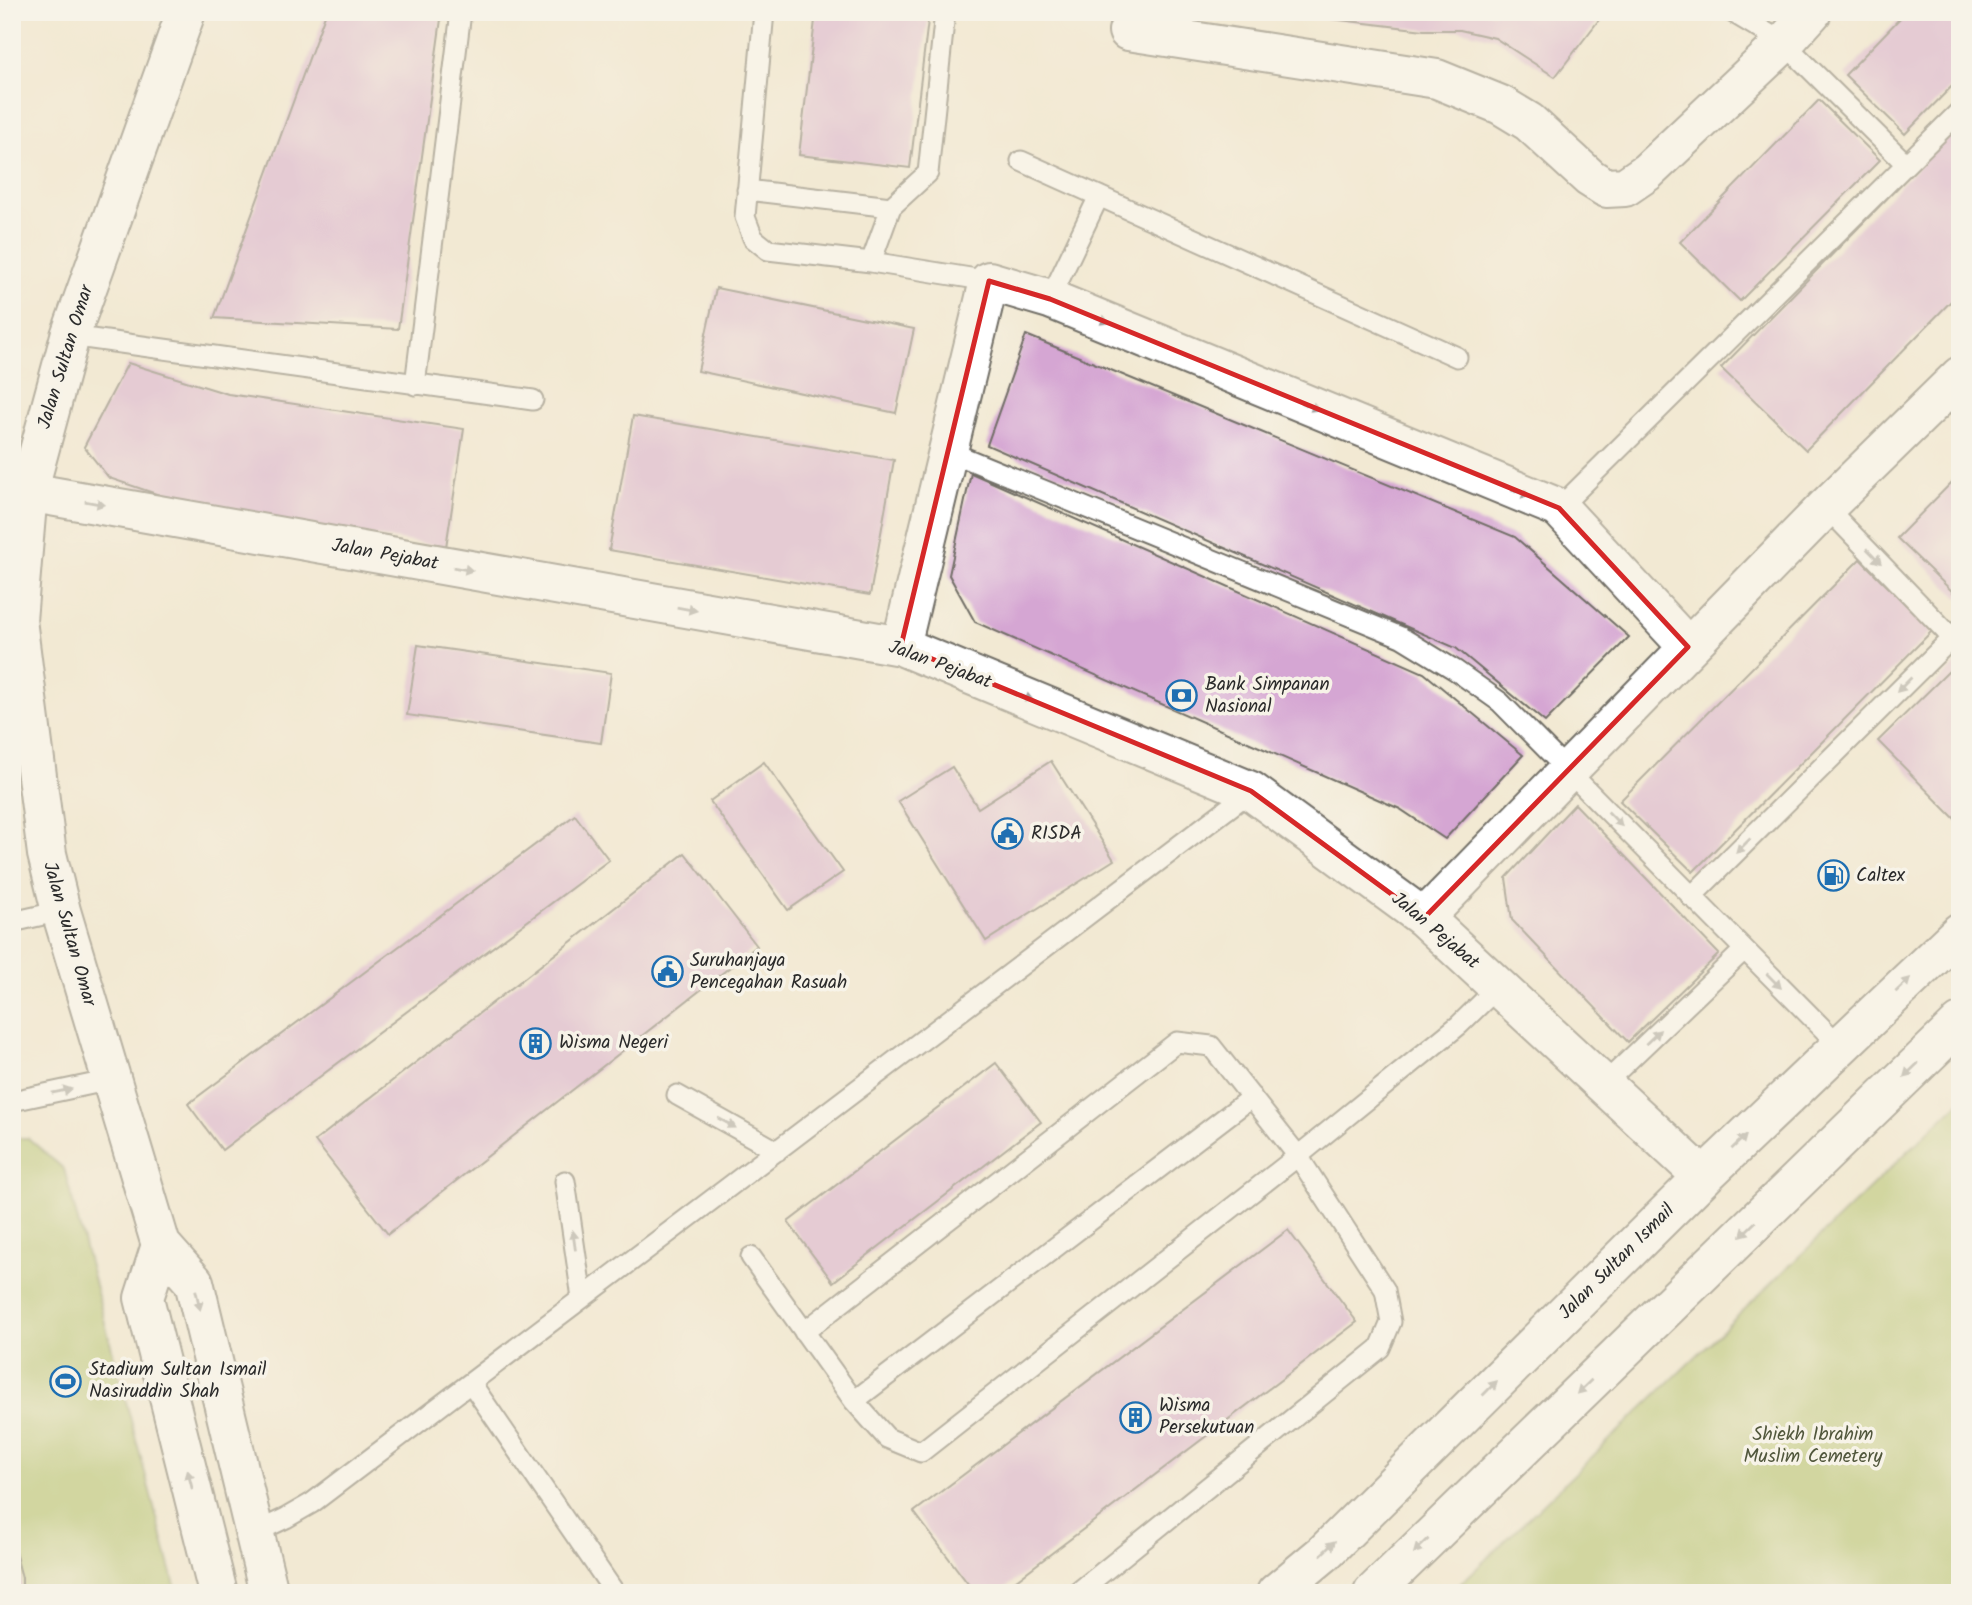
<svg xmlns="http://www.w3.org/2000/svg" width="1972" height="1605" font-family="Kalam,sans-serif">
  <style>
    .green { fill: #aabf64; stroke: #6a7548; stroke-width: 2 }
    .building { fill: #d5a6d3 }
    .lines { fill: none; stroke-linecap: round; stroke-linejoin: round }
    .lane-casing { stroke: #716e66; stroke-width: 23 }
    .street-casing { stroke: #716e66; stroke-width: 42 }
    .secondary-casing { stroke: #716e66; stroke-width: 42 }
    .lane { stroke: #fff; stroke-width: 19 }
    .street { stroke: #fff; stroke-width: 38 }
    .secondary { stroke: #fff; stroke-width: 38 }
    .oneway { fill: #a0a0a0 }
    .marked { fill: none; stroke: #d62828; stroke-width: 5; stroke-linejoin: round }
    .labels { text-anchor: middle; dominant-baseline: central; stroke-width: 7; stroke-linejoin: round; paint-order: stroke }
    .street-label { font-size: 19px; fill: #2b2b2b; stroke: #f7f3e8 }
    .poi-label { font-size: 19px; fill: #2b2b2b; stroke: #f7f3e8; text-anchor: start }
    .park-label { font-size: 19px; fill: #51573c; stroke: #f7f3e8 }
  </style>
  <rect width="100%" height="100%" fill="#f7f3e8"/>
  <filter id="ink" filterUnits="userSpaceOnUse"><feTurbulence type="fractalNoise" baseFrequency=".0143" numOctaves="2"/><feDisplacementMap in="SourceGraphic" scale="14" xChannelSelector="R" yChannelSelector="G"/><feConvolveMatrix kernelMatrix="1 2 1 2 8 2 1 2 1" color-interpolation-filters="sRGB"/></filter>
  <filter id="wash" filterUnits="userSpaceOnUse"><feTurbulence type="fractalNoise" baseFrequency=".00686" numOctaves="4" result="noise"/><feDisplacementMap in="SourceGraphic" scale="28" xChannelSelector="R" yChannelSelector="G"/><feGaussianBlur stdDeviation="1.57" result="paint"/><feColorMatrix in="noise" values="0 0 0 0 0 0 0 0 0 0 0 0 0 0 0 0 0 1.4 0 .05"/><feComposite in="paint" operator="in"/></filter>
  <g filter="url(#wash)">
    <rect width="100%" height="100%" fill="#f2e9d3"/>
    <path class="green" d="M1960 1101V1593H1451Z
      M12 1138H28L64 1169 177 1593H12Z"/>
    <g id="blocks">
      <path class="building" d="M326 12H442L398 329 214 318Z
        M816 12H929L910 168 799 155Z
        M1290 12H1605L1555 77 1495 38 1460 30H1424L1290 14Z
        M1906 12H1960V78L1905 134 1845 75Z
        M1819 100 1880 160 1740 301 1680 242Z
        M1960 124V292L1806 450 1721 368Z
        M716 288 914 329 896 413 698 371Z
        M1026 335 1515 537 1629 637 1545 722 1456 648 987 445Z
        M128 363 228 394 464 429 446 547 210 512 109 478 84 447Z
        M633 416 894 460 870 595 609 550Z
        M971 473 1424 673 1523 755 1445 839 1400 809 975 622 949 575Z
        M1960 474V599L1897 538Z
        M1860 559 1932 631 1693 872 1620 801Z
        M418 645 611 673 601 743 407 715Z
        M1956 664 1960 667V824L1878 741Z
        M1051 761 1114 860 986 941 898 801 952 767 978 808Z
        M764 762 843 872 788 910 710 801Z
        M1575 804 1719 954 1628 1042 1512 920 1506 878Z
        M575 815 609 860 222 1150 188 1104Z
        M685 853 757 946 388 1234 315 1141Z
        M996 1063 1041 1122 833 1282 788 1222Z
        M1288 1230 1357 1322 999 1593H975L914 1512Z
        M12 1540 22 1578V1593H12Z"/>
    </g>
  </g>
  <g filter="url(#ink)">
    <use href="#blocks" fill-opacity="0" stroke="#716e66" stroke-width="2"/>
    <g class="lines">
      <defs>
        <path id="lane" d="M764 12 745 217 753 238 768 250 871 262 989 281
          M1732 12 1784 43 1906 164
          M1021 161 1457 357
          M747 190 891 207
          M871 262 891 207 928 173 945 12
          M1050 299 1099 196
          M70 336 533 400
          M415 385 461 12
          M948 451 1401 637 1455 670 1500 702 1840 1046
          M1826 507 1959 645
          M1559 508 1960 111
          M1691 897 1960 630
          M12 922 61 911
          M1604 1084 1744 950
          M677 1095 777 1151
          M12 1101 111 1080
          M565 1181 582 1298
          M751 1257 854 1401 887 1438 921 1452 1298 1156 1459 1025 1499 986
          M804 1332 1177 1042 1211 1046 1298 1156 1385 1290 1391 1322 1380 1348 1077 1593
          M471 1383 615 1593
          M854 1401 1252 1097
          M254 1533 286 1518 312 1503 1251 791"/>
        <path id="street" d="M186 12 70 336 28 492 17 620 47 854 61 911 161 1245 194 1282 269 1593
          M1128 31 1437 79 1501 105 1529 122 1590 178 1606 188 1625 187 1647 172 1784 43 1812 12
          M28 492 901 646 1251 791 1424 918 1703 1177
          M901 646 989 281 1050 299 1559 508 1688 647
          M1424 918 1826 507 1960 376
          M161 1245 144 1298 218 1593"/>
        <path id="secondary" d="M1276 1593 1324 1553 1703 1177 1960 932
          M1373 1593 1960 1023"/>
      </defs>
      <use href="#lane" class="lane-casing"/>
      <use href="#street" class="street-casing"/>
      <use href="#secondary" class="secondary-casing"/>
      <use href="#lane" class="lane"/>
      <use href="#street" class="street"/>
      <use href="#secondary" class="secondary"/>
    </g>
    <defs><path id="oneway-solid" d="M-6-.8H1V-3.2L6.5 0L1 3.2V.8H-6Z" transform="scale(1.75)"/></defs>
    <g class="oneway">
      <use href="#oneway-solid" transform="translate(1100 319) rotate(22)"/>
      <use href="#oneway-solid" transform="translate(1310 406) rotate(22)"/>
      <use href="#oneway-solid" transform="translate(1521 493) rotate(22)"/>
      <use href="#oneway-solid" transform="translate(95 503) rotate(10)"/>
      <use href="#oneway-solid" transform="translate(1874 556) rotate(46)"/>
      <use href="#oneway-solid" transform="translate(463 569) rotate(10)"/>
      <use href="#oneway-solid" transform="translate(687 609) rotate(10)"/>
      <use href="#oneway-solid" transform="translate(1904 685) rotate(135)"/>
      <use href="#oneway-solid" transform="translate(1024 697) rotate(22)"/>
      <use href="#oneway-solid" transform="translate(1615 819) rotate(46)"/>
      <use href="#oneway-solid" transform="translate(1743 846) rotate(135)"/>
      <use href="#oneway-solid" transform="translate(1774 981) rotate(45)"/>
      <use href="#oneway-solid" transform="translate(1903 985) rotate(-44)"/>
      <use href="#oneway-solid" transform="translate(1653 1037) rotate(-44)"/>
      <use href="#oneway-solid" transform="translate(1911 1070) rotate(136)"/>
      <use href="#oneway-solid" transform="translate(62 1091) rotate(-12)"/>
      <use href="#oneway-solid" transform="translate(727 1123) rotate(29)"/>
      <use href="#oneway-solid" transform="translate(1739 1142) rotate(-44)"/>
      <use href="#oneway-solid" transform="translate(1748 1229) rotate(136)"/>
      <use href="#oneway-solid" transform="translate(574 1240) rotate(-98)"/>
      <use href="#oneway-solid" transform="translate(198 1300) rotate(77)"/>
      <use href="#oneway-solid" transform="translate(1584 1387) rotate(136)"/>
      <use href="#oneway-solid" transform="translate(1490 1388) rotate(-45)"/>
      <use href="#oneway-solid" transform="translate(190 1480) rotate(-104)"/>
      <use href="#oneway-solid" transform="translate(1421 1546) rotate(136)"/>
      <use href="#oneway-solid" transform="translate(1328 1548) rotate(-44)"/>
    </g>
  </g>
  <path d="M0 0H1972V1605H0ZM989 281 1050 299 1559 508 1688 647 1424 918 1251 791 901 646Z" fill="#f2e9d3" fill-opacity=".55" fill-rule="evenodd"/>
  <path class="marked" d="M989 281 1050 299 1559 508 1688 647 1424 918 1251 791 901 646Z"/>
  <defs>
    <symbol id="bank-ring" viewBox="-11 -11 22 22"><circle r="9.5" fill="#f7f3e8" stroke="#1f6fb2" stroke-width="1.5"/><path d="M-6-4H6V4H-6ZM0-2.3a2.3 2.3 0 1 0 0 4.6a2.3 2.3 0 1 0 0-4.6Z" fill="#1f6fb2"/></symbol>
    <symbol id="civic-ring" viewBox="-11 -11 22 22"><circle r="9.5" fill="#f7f3e8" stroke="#1f6fb2" stroke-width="1.5"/><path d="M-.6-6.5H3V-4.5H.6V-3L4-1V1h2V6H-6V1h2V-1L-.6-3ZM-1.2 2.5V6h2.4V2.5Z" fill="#1f6fb2"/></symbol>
    <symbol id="fuel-ring" viewBox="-11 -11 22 22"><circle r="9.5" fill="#f7f3e8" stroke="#1f6fb2" stroke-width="1.5"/><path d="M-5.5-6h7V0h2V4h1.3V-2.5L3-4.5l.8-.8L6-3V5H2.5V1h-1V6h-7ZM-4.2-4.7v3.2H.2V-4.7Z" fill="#1f6fb2"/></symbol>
    <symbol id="building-ring" viewBox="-11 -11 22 22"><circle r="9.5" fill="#f7f3e8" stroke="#1f6fb2" stroke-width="1.5"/><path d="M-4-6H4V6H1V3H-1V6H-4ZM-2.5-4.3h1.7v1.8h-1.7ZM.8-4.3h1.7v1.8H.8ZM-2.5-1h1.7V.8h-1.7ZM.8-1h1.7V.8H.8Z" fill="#1f6fb2"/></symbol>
    <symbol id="stadium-ring" viewBox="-11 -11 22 22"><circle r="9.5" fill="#f7f3e8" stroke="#1f6fb2" stroke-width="1.5"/><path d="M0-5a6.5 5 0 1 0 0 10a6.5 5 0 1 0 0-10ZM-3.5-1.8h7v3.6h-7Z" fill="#1f6fb2"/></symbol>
  </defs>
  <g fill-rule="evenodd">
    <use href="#bank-ring" x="1164" y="678" width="35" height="35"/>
    <use href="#civic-ring" x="990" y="816" width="35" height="35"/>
    <use href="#fuel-ring" x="1816" y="858" width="35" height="35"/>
    <use href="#civic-ring" x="650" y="954" width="35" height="35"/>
    <use href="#building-ring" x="518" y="1026" width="35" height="35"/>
    <use href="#stadium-ring" x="48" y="1364" width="35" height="35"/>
    <use href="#building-ring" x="1118" y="1400" width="35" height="35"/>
  </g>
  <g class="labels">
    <g class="street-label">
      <text transform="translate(66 357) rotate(-73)">Jalan Sultan Omar</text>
      <text transform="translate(385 555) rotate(10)">Jalan Pejabat</text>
      <text transform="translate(940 665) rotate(20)">Jalan Pejabat</text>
      <text transform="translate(1435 931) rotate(40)">Jalan Pejabat</text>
      <text transform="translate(69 934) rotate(74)">Jalan Sultan Omar</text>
      <text transform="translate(1617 1262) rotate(-45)">Jalan Sultan Ismail</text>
    </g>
    <g class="poi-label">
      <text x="1205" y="685">Bank Simpanan<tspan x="1205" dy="22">Nasional</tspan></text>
      <text x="1031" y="834">RISDA</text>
      <text x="1856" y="876">Caltex</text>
      <text x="690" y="961">Suruhanjaya<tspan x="690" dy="22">Pencegahan Rasuah</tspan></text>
      <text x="559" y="1043">Wisma Negeri</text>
      <text x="89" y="1370">Stadium Sultan Ismail<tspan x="89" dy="22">Nasiruddin Shah</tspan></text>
      <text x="1159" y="1406">Wisma<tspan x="1159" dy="22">Persekutuan</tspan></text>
    </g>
    <g class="park-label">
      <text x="1813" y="1435">Shiekh Ibrahim<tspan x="1813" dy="22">Muslim Cemetery</tspan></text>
    </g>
  </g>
  <rect width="1972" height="1605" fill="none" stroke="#f7f3e8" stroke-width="42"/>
</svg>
